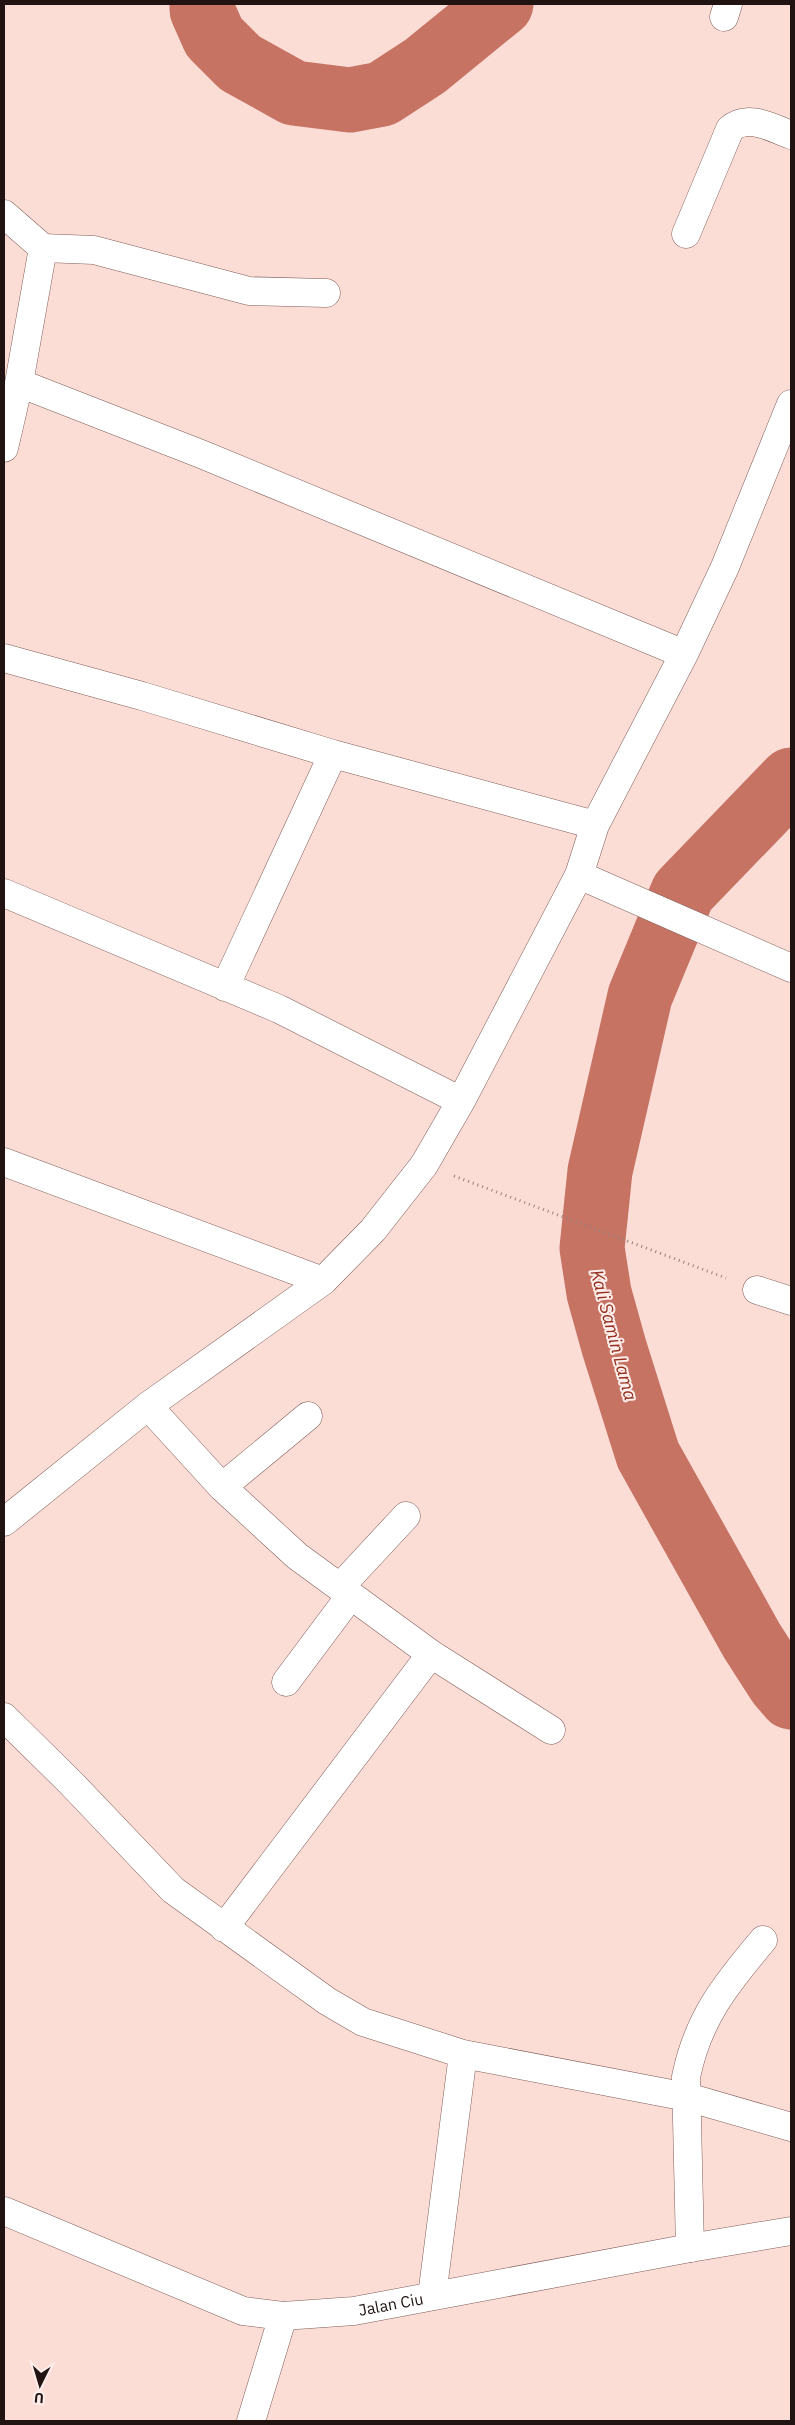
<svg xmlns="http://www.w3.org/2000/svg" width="795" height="2425" font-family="'IBM Plex Sans',sans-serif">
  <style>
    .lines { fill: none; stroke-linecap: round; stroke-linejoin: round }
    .river { stroke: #c67363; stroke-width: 65 }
    .minor-casing { stroke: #805e58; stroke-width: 29 }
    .tertiary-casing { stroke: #805e58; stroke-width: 29 }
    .path { stroke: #96807b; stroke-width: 3; stroke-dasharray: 1 4; stroke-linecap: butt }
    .minor { stroke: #fff; stroke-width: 28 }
    .tertiary { stroke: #fff; stroke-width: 28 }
    .labels { text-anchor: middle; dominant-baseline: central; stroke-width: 4; stroke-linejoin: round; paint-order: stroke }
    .street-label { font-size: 16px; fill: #201311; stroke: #feeeeb }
    .water-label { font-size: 18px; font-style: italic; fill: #953020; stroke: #feeeeb }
  </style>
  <rect width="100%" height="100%" fill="#fcddd6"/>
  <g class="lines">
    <path class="river" d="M202 4V10L214 37 240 63 294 93 350 100 382 94 425 66 501 4
      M791 780 683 892 640 996 600 1171 592 1248 599 1293 614 1347 648 1455 752 1641 779 1683 791 1697"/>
    <defs>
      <path id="minor" d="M724 17 728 4
        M4 214 43 248 19 383 4 448
        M686 234 730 129C748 113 772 128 791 135
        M43 248 94 250 249 291 326 293
        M19 383 201 454 684 654
        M4 658 142 696 333 754 595 825
        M579 875 595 825 684 654 725 567 791 404
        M4 893 279 1009 461 1101
        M225 987 333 754
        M4 1162 323 1281
        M757 1290 791 1301
        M148 1406 222 1487 297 1556 431 1654 224 1928
        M222 1487 308 1416
        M4 1522 148 1406 323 1281 373 1230 424 1165 461 1101 579 875 791 968
        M340 1587 406 1516
        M431 1654 551 1730
        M286 1682 351 1595
        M4 1717 71 1783 173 1890 327 2001 363 2022 463 2054 687 2097 791 2127
        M690 2248 686 2077C698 2018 726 1984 763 1940
        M432 2296 463 2054
        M251 2421 283 2316"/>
      <g id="tertiary">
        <path id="s1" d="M4 2211 243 2311 283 2316 354 2311 690 2248 791 2231"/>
      </g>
    </defs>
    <use href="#minor" class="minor-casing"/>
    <use href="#tertiary" class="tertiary-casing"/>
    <path class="path" d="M454 1176 726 1278"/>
    <use href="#minor" class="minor"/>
    <use href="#tertiary" class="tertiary"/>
  </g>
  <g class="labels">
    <g class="street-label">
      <text stroke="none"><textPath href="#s1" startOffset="408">Jalan Ciu</textPath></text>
    </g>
    <g class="water-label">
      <text transform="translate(614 1335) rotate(75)">Kali Samin Lama</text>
    </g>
  </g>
  <rect width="795" height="2425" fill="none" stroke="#201311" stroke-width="10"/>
  <g transform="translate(40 2385) rotate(185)" stroke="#feeeeb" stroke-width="4" paint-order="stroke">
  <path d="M0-4L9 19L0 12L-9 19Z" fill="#201311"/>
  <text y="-8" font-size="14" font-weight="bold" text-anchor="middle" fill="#201311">U</text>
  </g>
</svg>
